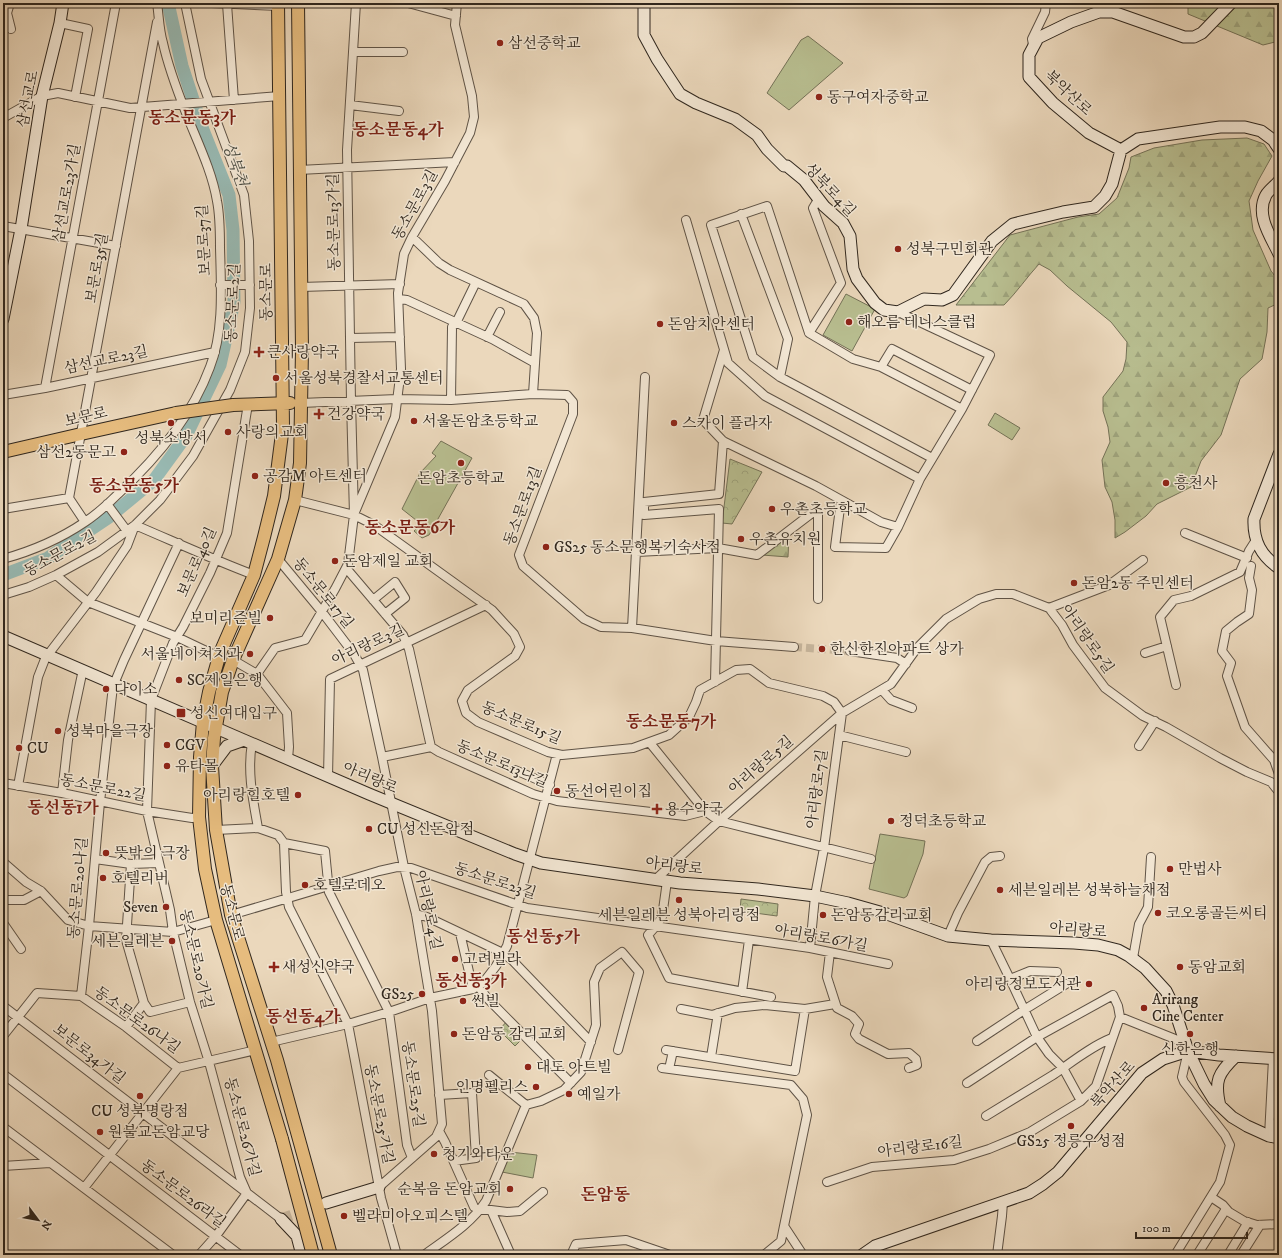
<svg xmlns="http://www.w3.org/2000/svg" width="1282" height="1258" font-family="'IM FELL DW Pica','Noto Serif KR',serif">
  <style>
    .grass { fill: #b8be90; stroke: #747257 }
    .forest { fill: url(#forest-firs); stroke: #747257 }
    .park { fill: url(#park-crowns); stroke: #747257 }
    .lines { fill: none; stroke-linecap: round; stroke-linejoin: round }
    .river { stroke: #98b9b2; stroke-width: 13 }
    .street-tunnel { stroke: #c6b59c; stroke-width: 8; stroke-dasharray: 8 4; stroke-linecap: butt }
    .secondary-tunnel { stroke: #c6b59c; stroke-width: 11; stroke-dasharray: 11 5.5; stroke-linecap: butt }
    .street-casing { stroke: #5f5346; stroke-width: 10 }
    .secondary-casing { stroke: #30271e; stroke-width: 13 }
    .primary-casing { stroke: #30271e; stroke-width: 14 }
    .street { stroke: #f2e6d3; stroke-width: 8 }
    .secondary { stroke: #f2e6d3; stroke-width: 11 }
    .primary { stroke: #e6bc7e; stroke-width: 12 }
    .primary-bridge-casing { stroke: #30271e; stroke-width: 14; stroke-linecap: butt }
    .primary-bridge { stroke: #e6bc7e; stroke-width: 12 }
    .poi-dot { fill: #8f2418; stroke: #f2e6d3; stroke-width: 1.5 }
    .labels { text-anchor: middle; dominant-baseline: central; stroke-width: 3; stroke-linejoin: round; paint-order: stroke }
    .poi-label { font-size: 15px; fill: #30271e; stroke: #f2e6d3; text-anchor: start }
    .street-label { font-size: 15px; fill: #30271e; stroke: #f2e6d3 }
    .water-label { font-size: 16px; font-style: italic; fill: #4a4c43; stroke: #f2e6d3 }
    .quarter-label { font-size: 17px; font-weight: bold; fill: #7a1f14; stroke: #f2e6d3 }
  </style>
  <defs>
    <pattern id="forest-firs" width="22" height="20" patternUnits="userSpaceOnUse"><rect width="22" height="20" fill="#b8be90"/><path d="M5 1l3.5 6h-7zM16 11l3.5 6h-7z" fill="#9ea37c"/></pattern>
    <pattern id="park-crowns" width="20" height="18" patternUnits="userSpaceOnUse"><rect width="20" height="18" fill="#b8be90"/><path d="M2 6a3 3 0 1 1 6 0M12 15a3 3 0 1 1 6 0" fill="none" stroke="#9ea37c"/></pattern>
  </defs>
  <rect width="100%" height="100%" fill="#ebd8bc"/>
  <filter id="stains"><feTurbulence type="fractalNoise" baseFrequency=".005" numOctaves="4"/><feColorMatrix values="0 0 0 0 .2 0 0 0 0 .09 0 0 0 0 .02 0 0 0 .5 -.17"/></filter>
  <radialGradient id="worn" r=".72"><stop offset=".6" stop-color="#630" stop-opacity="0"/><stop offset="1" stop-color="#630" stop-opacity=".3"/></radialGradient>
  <path class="grass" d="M808 36 843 63 789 110 767 93 801 40Z
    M846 294 875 309 852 351 823 335Z
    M995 413 1020 428 1012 440 988 425Z
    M441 441 472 458 429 535 422 538 414 531 421 524 402 509 420 473 436 456 432 453Z
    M880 834 925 841 923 854 907 896 904 898 869 889Z
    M510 1152 537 1155 533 1178 502 1172Z"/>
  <path class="forest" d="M1188 3H1279V41L1263 45 1188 14Z
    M1247 138 1264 144 1272 156 1258 181 1249 201 1253 230 1271 271 1279 281V303L1268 308 1267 332 1262 359 1240 379 1221 435 1201 461 1191 487 1157 504 1146 516 1125 532 1115 538V520L1112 502 1105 487 1102 460 1110 442 1108 427 1103 411V397L1123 371 1126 359 1127 342 1111 322 1067 286 1050 270 1039 264C1027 277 1017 292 1004 305H956L1010 235 1078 217 1099 214 1117 198 1129 168 1131 157 1154 148 1202 140Z
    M789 534 788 557 762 555Z"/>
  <path class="park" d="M730 459 762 472 732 524 722 523Z
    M741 899 778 904 777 916 740 911Z
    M508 1020 524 1037 515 1046 499 1030Z"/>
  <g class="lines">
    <path class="river" d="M3 575 48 558 109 517 154 480 186 436 220 365 234 302 233 230 229 195 203 130 182 66 168 3"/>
    <path class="street-tunnel" d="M794 647 850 651"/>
    <path class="secondary-tunnel" d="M281 1219 326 1203"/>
    <defs>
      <path id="street" d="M10 3 7 13 11 29
        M212 3 279 6
        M408 3 456 16
        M227 4 234 100
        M60 23 88 29 75 97
        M1033 45 1032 39 1045 12 1046 3
        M353 52H403
        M350 105 399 111
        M3 118 42 96 58 93 130 108 280 96
        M299 170 455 162
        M819 198 813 208 841 283 809 333 853 359 881 367
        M741 214 788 339 780 377
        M686 220 728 363 765 396 920 479
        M3 226 116 246
        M412 237 439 263 450 270 524 304 534 318 537 333 533 394
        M220 285H250
        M301 287 400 284
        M399 299 407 300 492 339 535 363
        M809 333 767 206 711 225 753 357 780 377 932 458
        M487 337 500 312
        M350 338 400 337
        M724 350 703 420 723 441 816 486 881 522 898 527 920 479 962 409 990 355 898 312
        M45 388 116 3
        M3 395 45 388 215 352
        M451 400 452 327 458 319 476 282
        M301 403 397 399 451 400 533 394 567 395 573 402V414L519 555 523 566 584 619 601 627 632 628 716 641 794 647
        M962 409 881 367 892 349 972 390
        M295 500 354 515 374 525 492 610 514 634 520 647 515 656 468 690 462 701 466 713 478 722 548 752 562 755 633 748 669 735 689 717 696 702 700 690 736 670 750 669 769 683 823 696 834 702 842 713 824 848 815 896 810 948
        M841 500 835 547 886 548 898 527
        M107 504 127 531
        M3 509 69 498
        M355 512 395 417 401 369 398 293 404 254 412 237 445 181 470 133 474 117 472 96 455 25 457 3
        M85 522 69 498 157 22
        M1185 533 1247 558
        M636 552 718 548 757 555 812 513H818V599
        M3 559C32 551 60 539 85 522 97 514 108 504 118 494 156 459 192 416 210 367 224 332 221 286 220 248 220 233 220 216 217 201 212 171 197 141 186 113 177 90 168 66 163 43 159 30 159 16 157 3
        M278 559 322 612 354 654 363 670 382 757 404 867 416 914 432 1011 442 1124 436 1137 379 1187
        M1251 566 1249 578 1252 590 1249 614 1237 622 1226 631 1222 651 1231 663 1227 676 1245 727 1274 760 1279 774
        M346 568 403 635 409 649 431 747 439 752 533 794 557 801 685 816 705 811
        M56 575 88 602 177 637 219 657
        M3 595 29 587 56 575 98 552 135 525 160 500 193 456 230 390 245 352 250 308 249 241 244 195 201 79 185 3
        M373 600 395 582 405 598 385 614
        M1049 608 1109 585 1143 560
        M632 628 645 377
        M850 651 897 658 906 664
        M1145 653 1167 646
        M47 656 96 592 127 546 135 525C175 542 214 560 254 575
        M233 660 257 674 275 648 305 640 335 589 348 564 354 515 351 401 347 150 356 3
        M257 674 287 713 289 747 288 759
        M715 682 719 509 644 515V502L719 494 723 441
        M114 684 124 660 179 543
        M1176 685 1160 617 1174 600 1191 596 1240 572 1249 551 1256 540
        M882 690 891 700 912 708
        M839 735 906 752
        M252 743C247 772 253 800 258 828
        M650 743 705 811 719 821 871 859
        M1139 746 1155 721
        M382 757 431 747
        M515 770 550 785
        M328 777 330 679 486 605
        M3 783 62 793 147 811 192 818 199 817
        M18 786 38 677 45 659
        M62 793 68 740 82 674
        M216 830 258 828 278 835 284 843 325 851 329 892 389 1012 407 1145 412 1158
        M284 843 286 892 289 907 348 1024 381 1198 397 1255
        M95 859 131 864 159 863
        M3 862 26 882 41 891 68 920 89 926 173 932 216 920
        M656 879 719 821 842 713 891 684 917 648 946 619 979 599 996 594H1013L1049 608 1062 625 1073 645 1105 688 1143 716 1166 727 1220 758 1247 772 1271 782 1279 792
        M667 881 662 917 656 926 648 935 669 978 771 997
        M3 900H24L41 891
        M416 914 427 917 503 953 512 960 591 1042
        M231 915 379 871 397 867 411 868 527 908 810 948 888 964
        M3 923 21 949
        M460 933 473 989
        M948 936 958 913 985 862 991 857 1000 856
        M991 940 1010 979 1037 1037 1049 1054 1063 1068 1081 1101
        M830 952 827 977 837 1008 852 1016 859 1024 855 1034 859 1039 888 1054 909 1053 916 1059 917 1065 909 1068
        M1133 958 1139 924 1148 907 1151 857
        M1010 979 1030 971 1057 972
        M478 986 488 999 571 1083
        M742 992 749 940
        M81 996 89 926 100 802 113 686
        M144 1003 150 1012 190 1002
        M3 1006 281 1219
        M681 1009 712 1015 735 1008 765 1005 805 1009 835 1004
        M126 1027 144 1003 126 940 131 864
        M3 1036 37 993 81 996 126 1027 178 1068
        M977 1041 1024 1010 1066 984
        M271 1042 348 1024 389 1012 430 998 473 989 483 983 496 966 507 946 557 754
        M666 1050 795 1071 805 1009
        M711 1057 718 1013
        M662 1068 791 1085 803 1099 807 1115 784 1226 803 1255
        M669 1069 673 1051
        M3 1074 240 1255
        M489 1075 526 1105
        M967 1083 1037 1037 1113 995 1118 1006 1120 1017
        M439 1095 472 1093 476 1158 454 1161
        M986 1116 1053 1075C1072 1062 1090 1047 1112 1038
        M3 1127 173 1255
        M439 1131 445 1142 474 1207 480 1210H491L511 1255
        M1270 1133 1273 1127 1279 1121
        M1269 1136 1273 1059
        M3 1166 50 1163
        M827 1182 872 1167 954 1160 989 1149 1030 1132 1081 1101 1096 1086 1120 1017 1185 1043
        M84 1188 178 1068 256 1050
        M1211 1197 1223 1205 1229 1212 1244 1221 1257 1225 1279 1224
        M491 1210 507 1212 520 1211 543 1192
        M199 1255 216 1236 247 1193 240 1177 209 1062 190 1002 173 932 170 910 147 811 151 700 173 643 183 627 210 573 227 533 248 404
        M424 1255C446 1239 471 1224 486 1201L526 1105 541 1101 564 1090 581 1072 596 1025 594 982 600 968 622 952 639 972 618 1050
        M571 1255 576 1244 626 1240 670 1255
        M764 1255 781 1241 784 1226
        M997 1255 1002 1216 1003 1202
        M1175 1255 1220 1182 1230 1145 1225 1135 1184 1082 1182 1077 1188 1051
        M1197 1255 1226 1209
        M1228 1255 1248 1222
        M1241 1255 1260 1225"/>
      <path id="secondary" d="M644 3V35L657 59 680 94 696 103 735 119 757 135 767 149 784 166H787L804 180 824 206 843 223 850 236 853 269 857 279 875 303 884 310 898 312 924 299 942 300 953 295 992 241 1013 224 1063 212 1094 207 1105 196 1112 184 1121 150
        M1231 3 1202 33 1194 37H1184L1113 12H1099L1071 22 1038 38 1029 55V77L1053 103 1089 133 1121 150 1138 139 1220 127H1245L1261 131 1273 140 1279 149
        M1279 181C1275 186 1269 190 1266 195 1255 215 1271 237 1279 254
        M3 319 21 229 42 96 60 23 63 3
        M1279 454 1254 519C1253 541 1261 556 1279 568
        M3 636 369 794 515 854 541 863 680 883 758 889 815 896 848 903 887 914 948 936 991 940 1074 943 1098 945 1118 950 1129 956 1145 968 1166 991 1173 1005 1188 1051 1204 1084 1214 1100 1232 1117 1247 1126 1269 1136 1279 1138
        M212 766 227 746 244 740
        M1220 1106C1214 1081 1218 1073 1236 1056
        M326 1203 379 1187
        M281 1219 297 1236 302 1255
        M862 1255 875 1246 1029 1193 1043 1184 1058 1172 1142 1073 1163 1059 1188 1051 1219 1055 1279 1059"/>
      <path id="primary" d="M278 3 283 426 274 496 264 537 254 575 220 653 209 692 203 722 200 757 199 817 205 869 216 920 282 1139
        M298 3 302 350 300 463 295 500 278 559 233 660 222 692 214 738 212 766 216 830 231 915 277 1060 331 1255
        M233 405 290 403
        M3 452 81 434 176 413"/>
    </defs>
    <use href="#street" class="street-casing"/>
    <use href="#secondary" class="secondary-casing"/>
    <use href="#primary" class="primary-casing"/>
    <use href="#street" class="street"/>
    <use href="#secondary" class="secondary"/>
    <use href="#primary" class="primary"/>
    <defs>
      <path id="primary-bridge" d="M176 413 233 405
        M282 1139 313 1255"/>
    </defs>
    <use href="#primary-bridge" class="primary-bridge-casing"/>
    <use href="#primary-bridge" class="primary-bridge"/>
  </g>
  <g class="poi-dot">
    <circle cx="500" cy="43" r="4"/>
    <circle cx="819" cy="97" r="4"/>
    <circle cx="898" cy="249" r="4"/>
    <circle cx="849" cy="322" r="4"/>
    <circle cx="660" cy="324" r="4"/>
    <path d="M257 346h4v4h4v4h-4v4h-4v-4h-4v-4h4z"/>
    <circle cx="276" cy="378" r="4"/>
    <path d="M317 408h4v4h4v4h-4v4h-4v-4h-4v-4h4z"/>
    <circle cx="414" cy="421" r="4"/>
    <circle cx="171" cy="423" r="4"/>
    <circle cx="674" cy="423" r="4"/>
    <circle cx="228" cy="432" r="4"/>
    <circle cx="124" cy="452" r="4"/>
    <circle cx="461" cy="463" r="4"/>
    <circle cx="255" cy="476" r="4"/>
    <circle cx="1166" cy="483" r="4"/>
    <circle cx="772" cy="509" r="4"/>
    <circle cx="741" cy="539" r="4"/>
    <circle cx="546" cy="547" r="4"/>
    <circle cx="335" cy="561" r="4"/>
    <circle cx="1074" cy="583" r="4"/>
    <circle cx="270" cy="618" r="4"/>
    <circle cx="822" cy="649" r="4"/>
    <circle cx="250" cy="654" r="4"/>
    <circle cx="179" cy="680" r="4"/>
    <circle cx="106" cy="689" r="4"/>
    <rect x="176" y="708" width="10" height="10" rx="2"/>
    <circle cx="58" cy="731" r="4"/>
    <circle cx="167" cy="745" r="4"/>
    <circle cx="19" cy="748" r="4"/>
    <circle cx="167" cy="766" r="4"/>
    <circle cx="557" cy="791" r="4"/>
    <circle cx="298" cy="795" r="4"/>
    <path d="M655 803h4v4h4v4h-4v4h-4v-4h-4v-4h4z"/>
    <circle cx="891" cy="821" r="4"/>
    <circle cx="369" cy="829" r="4"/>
    <circle cx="106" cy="853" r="4"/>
    <circle cx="1170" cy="869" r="4"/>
    <circle cx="103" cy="878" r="4"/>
    <circle cx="305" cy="885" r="4"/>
    <circle cx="1000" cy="890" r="4"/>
    <circle cx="679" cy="900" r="4"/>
    <circle cx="166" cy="907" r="4"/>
    <circle cx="1158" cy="913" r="4"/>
    <circle cx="823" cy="915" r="4"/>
    <circle cx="172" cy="941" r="4"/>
    <circle cx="455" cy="959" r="4"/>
    <path d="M272 961h4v4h4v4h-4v4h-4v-4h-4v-4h4z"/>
    <circle cx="1180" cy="967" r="4"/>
    <circle cx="1089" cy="984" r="4"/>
    <circle cx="422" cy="994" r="4"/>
    <circle cx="463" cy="1001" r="4"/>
    <circle cx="1144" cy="1008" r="4"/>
    <circle cx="454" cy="1034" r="4"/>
    <circle cx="1190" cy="1034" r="4"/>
    <circle cx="528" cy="1067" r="4"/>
    <circle cx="536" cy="1087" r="4"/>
    <circle cx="569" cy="1094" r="4"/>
    <circle cx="140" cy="1096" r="4"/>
    <circle cx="1071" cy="1126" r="4"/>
    <circle cx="100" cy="1132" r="4"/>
    <circle cx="434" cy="1154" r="4"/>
    <circle cx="510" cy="1189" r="4"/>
    <circle cx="344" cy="1216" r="4"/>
  </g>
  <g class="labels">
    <g class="poi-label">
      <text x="508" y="43">삼선중학교</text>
      <text x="827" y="97">동구여자중학교</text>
      <text x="906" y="249">성북구민회관</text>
      <text x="857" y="322">해오름 테니스클럽</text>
      <text x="668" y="324">돈암치안센터</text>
      <text x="267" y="352">큰사랑약국</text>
      <text x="284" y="378">서울성북경찰서교통센터</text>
      <text x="327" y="414">건강약국</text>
      <text x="422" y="421">서울돈암초등학교</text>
      <text x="682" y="423">스카이 플라자</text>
      <text x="236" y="432">사랑의교회</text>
      <text x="171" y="438" text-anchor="middle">성북소방서</text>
      <text x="116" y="452" text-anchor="end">삼선2동문고</text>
      <text x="263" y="476">공감M 아트센터</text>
      <text x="461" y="478" text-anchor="middle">돈암초등학교</text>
      <text x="1174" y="483">흥천사</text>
      <text x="780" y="509">우촌초등학교</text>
      <text x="749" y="539">우촌유치원</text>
      <text x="554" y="547">GS25 동소문행복기숙사점</text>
      <text x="343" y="561">돈암제일 교회</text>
      <text x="1082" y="583">돈암2동 주민센터</text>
      <text x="262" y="618" text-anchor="end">보미리즌빌</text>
      <text x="830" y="649">한신한진아파트 상가</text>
      <text x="242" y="654" text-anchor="end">서울네이쳐치과</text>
      <text x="187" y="680">SC제일은행</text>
      <text x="114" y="689">다이소</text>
      <text x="190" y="713">성신여대입구</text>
      <text x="66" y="731">성북마을극장</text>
      <text x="175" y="745">CGV</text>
      <text x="27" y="748">CU</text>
      <text x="175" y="766">유타몰</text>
      <text x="565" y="791">동선어린이집</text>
      <text x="290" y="795" text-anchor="end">아리랑힐호텔</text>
      <text x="665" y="809">용수약국</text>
      <text x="899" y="821">정덕초등학교</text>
      <text x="377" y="829">CU 성신돈암점</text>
      <text x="114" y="853">뜻밖의 극장</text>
      <text x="1178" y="869">만법사</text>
      <text x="111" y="878">호텔리버</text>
      <text x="313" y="885">호텔로데오</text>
      <text x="1008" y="890">세븐일레븐 성북하늘채점</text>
      <text x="158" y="907" text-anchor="end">Seven</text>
      <text x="1166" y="913">코오롱골든씨티</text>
      <text x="679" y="915" text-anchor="middle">세븐일레븐 성북아리랑점</text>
      <text x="831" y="915">돈암동감리교회</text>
      <text x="164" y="941" text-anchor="end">세븐일레븐</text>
      <text x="463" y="959">고려빌라</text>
      <text x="282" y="967">새성신약국</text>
      <text x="1188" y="967">동암교회</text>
      <text x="1081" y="984" text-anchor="end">아리랑정보도서관</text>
      <text x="414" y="994" text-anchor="end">GS25</text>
      <text x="1152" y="999">Arirang<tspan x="1152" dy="17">Cine Center</tspan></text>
      <text x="471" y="1001">썬빌</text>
      <text x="462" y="1034">돈암동 감리교회</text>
      <text x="1190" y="1049" text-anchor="middle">신한은행</text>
      <text x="536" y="1067">대도 아트빌</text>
      <text x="528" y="1087" text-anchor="end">인명펠리스</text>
      <text x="577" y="1094">예일가</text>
      <text x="140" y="1111" text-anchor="middle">CU 성북명랑점</text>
      <text x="108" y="1132">원불교돈암교당</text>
      <text x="1071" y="1141" text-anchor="middle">GS25 정릉우성점</text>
      <text x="442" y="1154">청기와타운</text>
      <text x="502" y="1189" text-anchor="end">순복음 돈암교회</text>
      <text x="352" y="1216">벨라미아오피스텔</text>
    </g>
    <g class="street-label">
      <text transform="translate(1068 93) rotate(43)">북악산로</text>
      <text transform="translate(28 99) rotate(-79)">삼선교로</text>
      <text transform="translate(830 190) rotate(47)">성북로4길</text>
      <text transform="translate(67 193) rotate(-80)">삼선교로23가길</text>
      <text transform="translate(415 205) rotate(-61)">동소문로3길</text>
      <text transform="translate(334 222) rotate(-91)">동소문로13가길</text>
      <text transform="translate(204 240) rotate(-93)">보문로37길</text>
      <text transform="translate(97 268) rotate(-80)">보문로35길</text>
      <text transform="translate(266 292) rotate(-90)">동소문로</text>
      <text transform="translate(233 303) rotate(-87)">동소문로2길</text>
      <text transform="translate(106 360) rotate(-12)">삼선교로23길</text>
      <text transform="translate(86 417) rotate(-13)">보문로</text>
      <text transform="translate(523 506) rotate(-70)">동소문로13길</text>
      <text transform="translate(60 554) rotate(-28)">동소문로2길</text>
      <text transform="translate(197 562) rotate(-66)">보문로40길</text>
      <text transform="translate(323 593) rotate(51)">동소문로17길</text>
      <text transform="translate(1087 639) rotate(55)">아리랑로5길</text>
      <text transform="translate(368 645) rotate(-25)">아리랑로3길</text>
      <text transform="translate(521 723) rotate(23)">동소문로15길</text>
      <text transform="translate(502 764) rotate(23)">동소문로13나길</text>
      <text transform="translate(761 765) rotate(-41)">아리랑로5길</text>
      <text transform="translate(370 778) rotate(23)">아리랑로</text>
      <text transform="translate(103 788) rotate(11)">동소문로22길</text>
      <text transform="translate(817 789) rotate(-82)">아리랑로7길</text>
      <text transform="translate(674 866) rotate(7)">아리랑로</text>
      <text transform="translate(495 881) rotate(18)">동소문로23길</text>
      <text transform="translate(78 888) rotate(-85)">동소문로20나길</text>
      <text transform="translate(428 910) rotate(78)">아리랑로4길</text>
      <text transform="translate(232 912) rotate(76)">동소문로</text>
      <text transform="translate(1078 930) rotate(5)">아리랑로</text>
      <text transform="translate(821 938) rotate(10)">아리랑로6가길</text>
      <text transform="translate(196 959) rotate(77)">동소문로20가길</text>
      <text transform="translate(137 1020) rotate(36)">동소문로26나길</text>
      <text transform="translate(89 1054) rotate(38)">보문로34가길</text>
      <text transform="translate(413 1084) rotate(82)">동소문로25길</text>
      <text transform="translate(1113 1085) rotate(-48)">북악산로</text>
      <text transform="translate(379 1114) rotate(79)">동소문로25가길</text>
      <text transform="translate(242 1127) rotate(75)">동소문로26가길</text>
      <text transform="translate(920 1147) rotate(-7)">아리랑로16길</text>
      <text transform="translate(183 1194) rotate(37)">동소문로26라길</text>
    </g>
    <g class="water-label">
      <text transform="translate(235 164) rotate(71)">성북천</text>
    </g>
    <g class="quarter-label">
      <text x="192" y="118">동소문동3가</text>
      <text x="398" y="130">동소문동4가</text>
      <text x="134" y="486">동소문동5가</text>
      <text x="410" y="528">동소문동6가</text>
      <text x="671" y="722">동소문동7가</text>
      <text x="63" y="808">동선동1가</text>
      <text x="543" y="937">동선동5가</text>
      <text x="471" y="981">동선동3가</text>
      <text x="303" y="1017">동선동4가</text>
      <text x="605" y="1195">돈암동</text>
    </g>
  </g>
  <rect width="1282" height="1258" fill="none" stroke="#ebd8bc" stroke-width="16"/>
  <rect x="4" y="4" width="1274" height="1250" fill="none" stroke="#30271e" stroke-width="2"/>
  <rect x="8" y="8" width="1266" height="1242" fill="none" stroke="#30271e"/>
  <g transform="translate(38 1220) rotate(122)" stroke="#f2e6d3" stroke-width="3" paint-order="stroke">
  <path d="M0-3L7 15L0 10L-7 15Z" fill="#30271e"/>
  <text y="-6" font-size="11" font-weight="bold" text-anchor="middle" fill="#30271e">N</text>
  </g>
  <path d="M1136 1232v6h111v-6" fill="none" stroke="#30271e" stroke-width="2"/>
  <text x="1142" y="1232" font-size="12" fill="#30271e" stroke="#f2e6d3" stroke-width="3" paint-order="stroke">100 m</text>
  <rect width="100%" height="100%" filter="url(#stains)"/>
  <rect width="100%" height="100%" fill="url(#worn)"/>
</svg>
